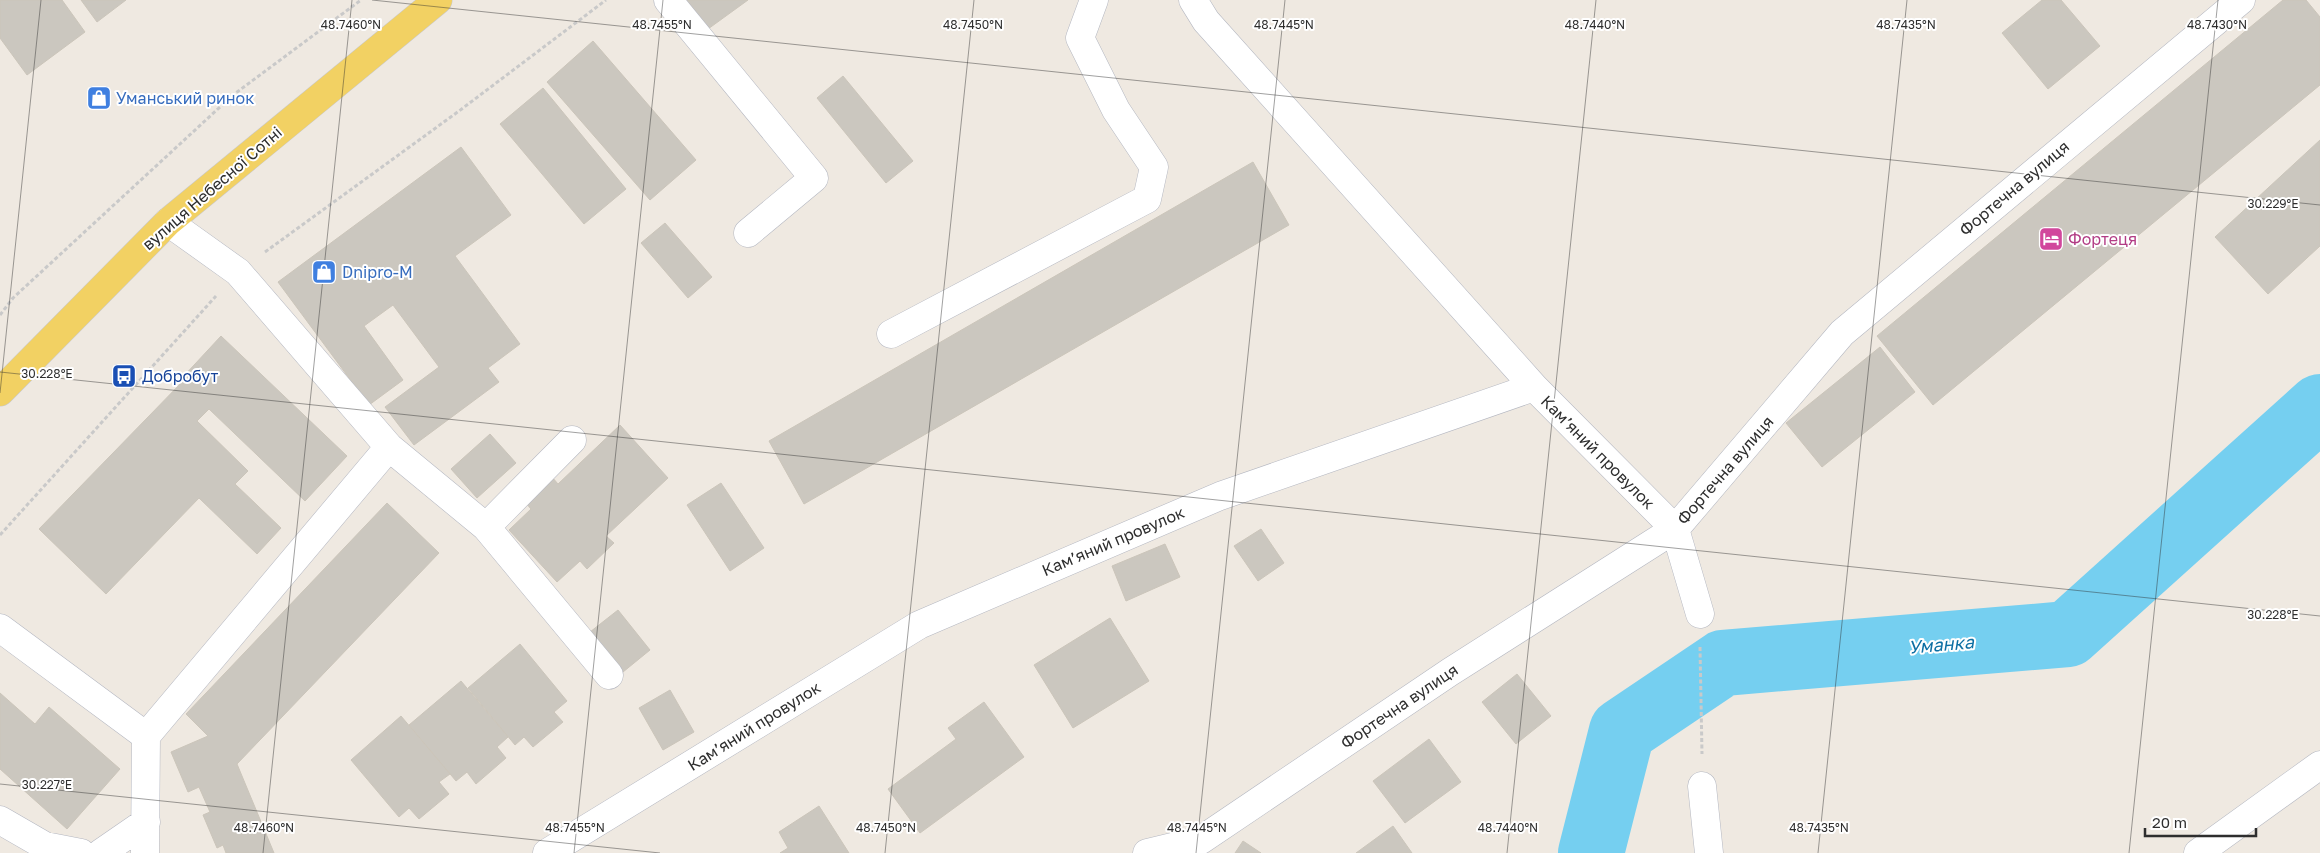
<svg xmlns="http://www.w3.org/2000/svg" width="2320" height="853" viewBox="0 0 2320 853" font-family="'Golos Text',sans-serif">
  <rect width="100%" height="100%" fill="#efe9e1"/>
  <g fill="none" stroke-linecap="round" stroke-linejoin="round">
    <!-- river -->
    <path stroke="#75cff0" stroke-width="66" d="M1591,853l31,-122 101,-68 345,-29 252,-227"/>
  </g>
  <!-- building -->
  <path fill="#cbc7bf" stroke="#cbc5ba" d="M0,0h62l23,32 -58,43 -27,-37z
    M81,0h45l-29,22z
    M687,0h61l-40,29z
    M2042,0h19l39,46 -52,43 -46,-56z
    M2283,0h23l14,17v68l-387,320 -56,-69z
    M593,41l103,119 -46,40 -103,-118z
    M843,76l70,85 -27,22 -69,-85z
    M543,88l83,101 -42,35 -84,-100z
    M2320,140v106l-52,48 -53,-57z
    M461,147l50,68 -56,41 65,88 -32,24 11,14 -85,63 -29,-38 54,-40 -46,-62 -29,21 39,54 -34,25 -91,-123z
    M1253,162l36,63 -485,279 -35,-63z
    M665,223l47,54 -24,21 -47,-55z
    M221,336l126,120 -42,45 -96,-92 -12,12 51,50 -13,13 46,44 -24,26 -58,-56 -93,96 -67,-65 145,-149 -2,-2z
    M1880,347l35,45 -93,75 -36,-44z
    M620,425l48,53 -62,58 8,7 -27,26 -7,-8 -23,21 -48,-52 22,-21 -6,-7 27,-25 6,7z
    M490,434l26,29 -39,35 -26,-29z
    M721,483l43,65 -34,23 -43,-66z
    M387,503l52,50 -202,211 37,89h-48l-3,-8 -6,3 -14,-33 7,-3 -11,-25 -11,5 -17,-40 37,-16 -22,-22z
    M1261,529l23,34 -26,18 -24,-35z
    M1165,544l15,33 -54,24 -14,-35z
    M618,610l32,40 -27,22 -33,-40z
    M1110,618l39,63 -76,47 -39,-63z
    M520,644l47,57 -13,11 9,10 -30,25 -9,-10 -9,8 -47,-57z
    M1517,674l34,42 -35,28 -34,-42z
    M461,681l47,56 -11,10 9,11 -30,26 -9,-12 -11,9 -47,-56z
    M670,690l24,42 -31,18 -24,-42z
    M0,693l35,31 14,-17 71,62 -53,60 -67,-60z
    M984,702l40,55 -104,76 -32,-44 68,-50 -8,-11z
    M401,716l49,58 -11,8 10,12 -30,25 -10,-11 -10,9 -48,-57z
    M1429,739l32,43 -56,41 -32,-42z
    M819,806l30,47h-69l8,-5 -9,-16z
    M1393,826l19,27h-56z
    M1243,841l18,12h-26z"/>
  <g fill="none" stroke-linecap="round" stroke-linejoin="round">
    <defs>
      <path id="minor" d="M668,0l146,178 -66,55
        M1193,0l13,21 328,366
        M168,222l70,50 151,175 97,80 123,148
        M891,334l256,-135 7,-32 -38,-57 -36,-72 14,-38
        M486,527l86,-87
        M0,628l146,108 243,-289
        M1702,786l7,67
        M0,820l45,26 36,7
        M101,853l45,-31
        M145,853l1,-117
        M547,853l372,-228 301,-129 314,-109 141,142 25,85
        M1147,853l54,-13 249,-168 225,-143 167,-196 399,-333
        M2198,853l122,-88"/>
      <path id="major" d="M0,392l168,-170 270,-222"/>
    </defs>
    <!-- minor casing -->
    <use href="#minor" stroke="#b4b7c1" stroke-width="29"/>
    <!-- major casing -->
    <use href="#major" stroke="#c9c9c9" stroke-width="29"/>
    <!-- path -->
    <path stroke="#c9c9c9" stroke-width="3" stroke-dasharray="4 2.5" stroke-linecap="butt" d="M265,252l194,-141 147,-111
      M0,315l13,-17 220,-203 128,-95
      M0,535l216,-239
      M1700,647l2,107"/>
    <!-- minor -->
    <use href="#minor" stroke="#fff" stroke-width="28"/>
    <!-- major -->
    <use href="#major" stroke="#f2d163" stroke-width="28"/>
  </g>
  <!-- ticks -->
  <path fill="none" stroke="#2e2e2e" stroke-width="1" stroke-opacity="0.45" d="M372,0l1948,205M0,372l2320,244M0,393l41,-393M0,784l660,69M263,853l89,-853M574,853l89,-853M885,853l89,-853M1196,853l89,-853M1507,853l89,-853M1818,853l89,-853M2129,853l89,-853"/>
  <!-- icons -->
  <defs>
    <symbol id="shop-square" viewBox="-11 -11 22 22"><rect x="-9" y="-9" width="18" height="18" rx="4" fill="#3f7fe0" stroke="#fff"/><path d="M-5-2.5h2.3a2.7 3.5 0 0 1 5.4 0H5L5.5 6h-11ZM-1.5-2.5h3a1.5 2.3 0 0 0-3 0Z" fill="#fff"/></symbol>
    <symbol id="hotel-square" viewBox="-11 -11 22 22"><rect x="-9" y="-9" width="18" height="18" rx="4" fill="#d1479c" stroke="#fff"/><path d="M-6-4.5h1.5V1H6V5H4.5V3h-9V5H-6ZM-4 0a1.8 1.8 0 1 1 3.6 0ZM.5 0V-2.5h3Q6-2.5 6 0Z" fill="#fff"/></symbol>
    <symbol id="bus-square" viewBox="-11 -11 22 22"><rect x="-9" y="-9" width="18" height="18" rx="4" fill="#1a4fb4" stroke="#fff"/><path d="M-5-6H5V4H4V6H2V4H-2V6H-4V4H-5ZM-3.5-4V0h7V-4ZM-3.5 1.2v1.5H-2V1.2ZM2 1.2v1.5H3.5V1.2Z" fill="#fff"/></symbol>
  </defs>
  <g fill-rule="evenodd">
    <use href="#shop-square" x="85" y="84" width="28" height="28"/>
    <use href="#hotel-square" x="2037" y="225" width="28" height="28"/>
    <use href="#shop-square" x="310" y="258" width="28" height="28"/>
    <use href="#bus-square" x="110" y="362" width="28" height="28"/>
  </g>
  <g text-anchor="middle" stroke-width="4" stroke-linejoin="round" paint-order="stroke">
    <!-- shop labels -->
    <g font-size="16" fill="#366cbe" stroke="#fff" text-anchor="start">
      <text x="116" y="104">Уманський ринок</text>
      <text x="342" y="278">Dnipro-M</text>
    </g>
    <!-- street labels -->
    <g font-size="16" fill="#2e2e2e" stroke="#fff">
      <text transform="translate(212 188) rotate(-41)" y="6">вулиця Небесної Сотні</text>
      <text transform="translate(2014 188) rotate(-40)" y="6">Фортечна вулиця</text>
      <text transform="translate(1598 452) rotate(45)" y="6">Камʼяний провулок</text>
      <text transform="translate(1725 470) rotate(-49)" y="6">Фортечна вулиця</text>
      <text transform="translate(1113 541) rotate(-23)" y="6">Камʼяний провулок</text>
      <text transform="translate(1399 706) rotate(-34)" y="6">Фортечна вулиця</text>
      <text transform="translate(754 726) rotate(-32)" y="6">Камʼяний провулок</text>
    </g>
    <!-- hotel labels -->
    <g font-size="16" fill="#b23c85" stroke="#fff" text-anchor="start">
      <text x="2068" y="245">Фортеця</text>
    </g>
    <!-- transit labels -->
    <g font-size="16" fill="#164399" stroke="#fff" text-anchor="start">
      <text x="142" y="382">Добробут</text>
    </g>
    <!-- water labels -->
    <g font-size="18" font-style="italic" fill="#0d6fa3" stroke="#fff">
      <text transform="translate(1941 645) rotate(-5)" y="6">Уманка</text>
    </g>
  </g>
  <g font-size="12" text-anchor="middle" fill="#2e2e2e" stroke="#fff" stroke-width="4" stroke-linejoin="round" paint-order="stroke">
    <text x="351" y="29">48.7460°N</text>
    <text x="662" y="29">48.7455°N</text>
    <text x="973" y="29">48.7450°N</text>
    <text x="1284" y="29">48.7445°N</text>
    <text x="1595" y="29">48.7440°N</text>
    <text x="1906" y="29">48.7435°N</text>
    <text x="2217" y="29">48.7430°N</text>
    <text x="2273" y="208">30.229°E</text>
    <text x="47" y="378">30.228°E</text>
    <text x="2273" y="619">30.228°E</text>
    <text x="47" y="789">30.227°E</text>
    <text x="264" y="832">48.7460°N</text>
    <text x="575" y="832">48.7455°N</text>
    <text x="886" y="832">48.7450°N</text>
    <text x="1197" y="832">48.7445°N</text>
    <text x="1508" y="832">48.7440°N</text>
    <text x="1819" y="832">48.7435°N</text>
  </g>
  <!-- scale -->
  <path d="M2145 828v8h111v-8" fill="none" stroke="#2e2e2e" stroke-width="2.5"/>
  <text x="2152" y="828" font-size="15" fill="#2e2e2e" stroke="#ffffff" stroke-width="4" paint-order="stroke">20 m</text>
</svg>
